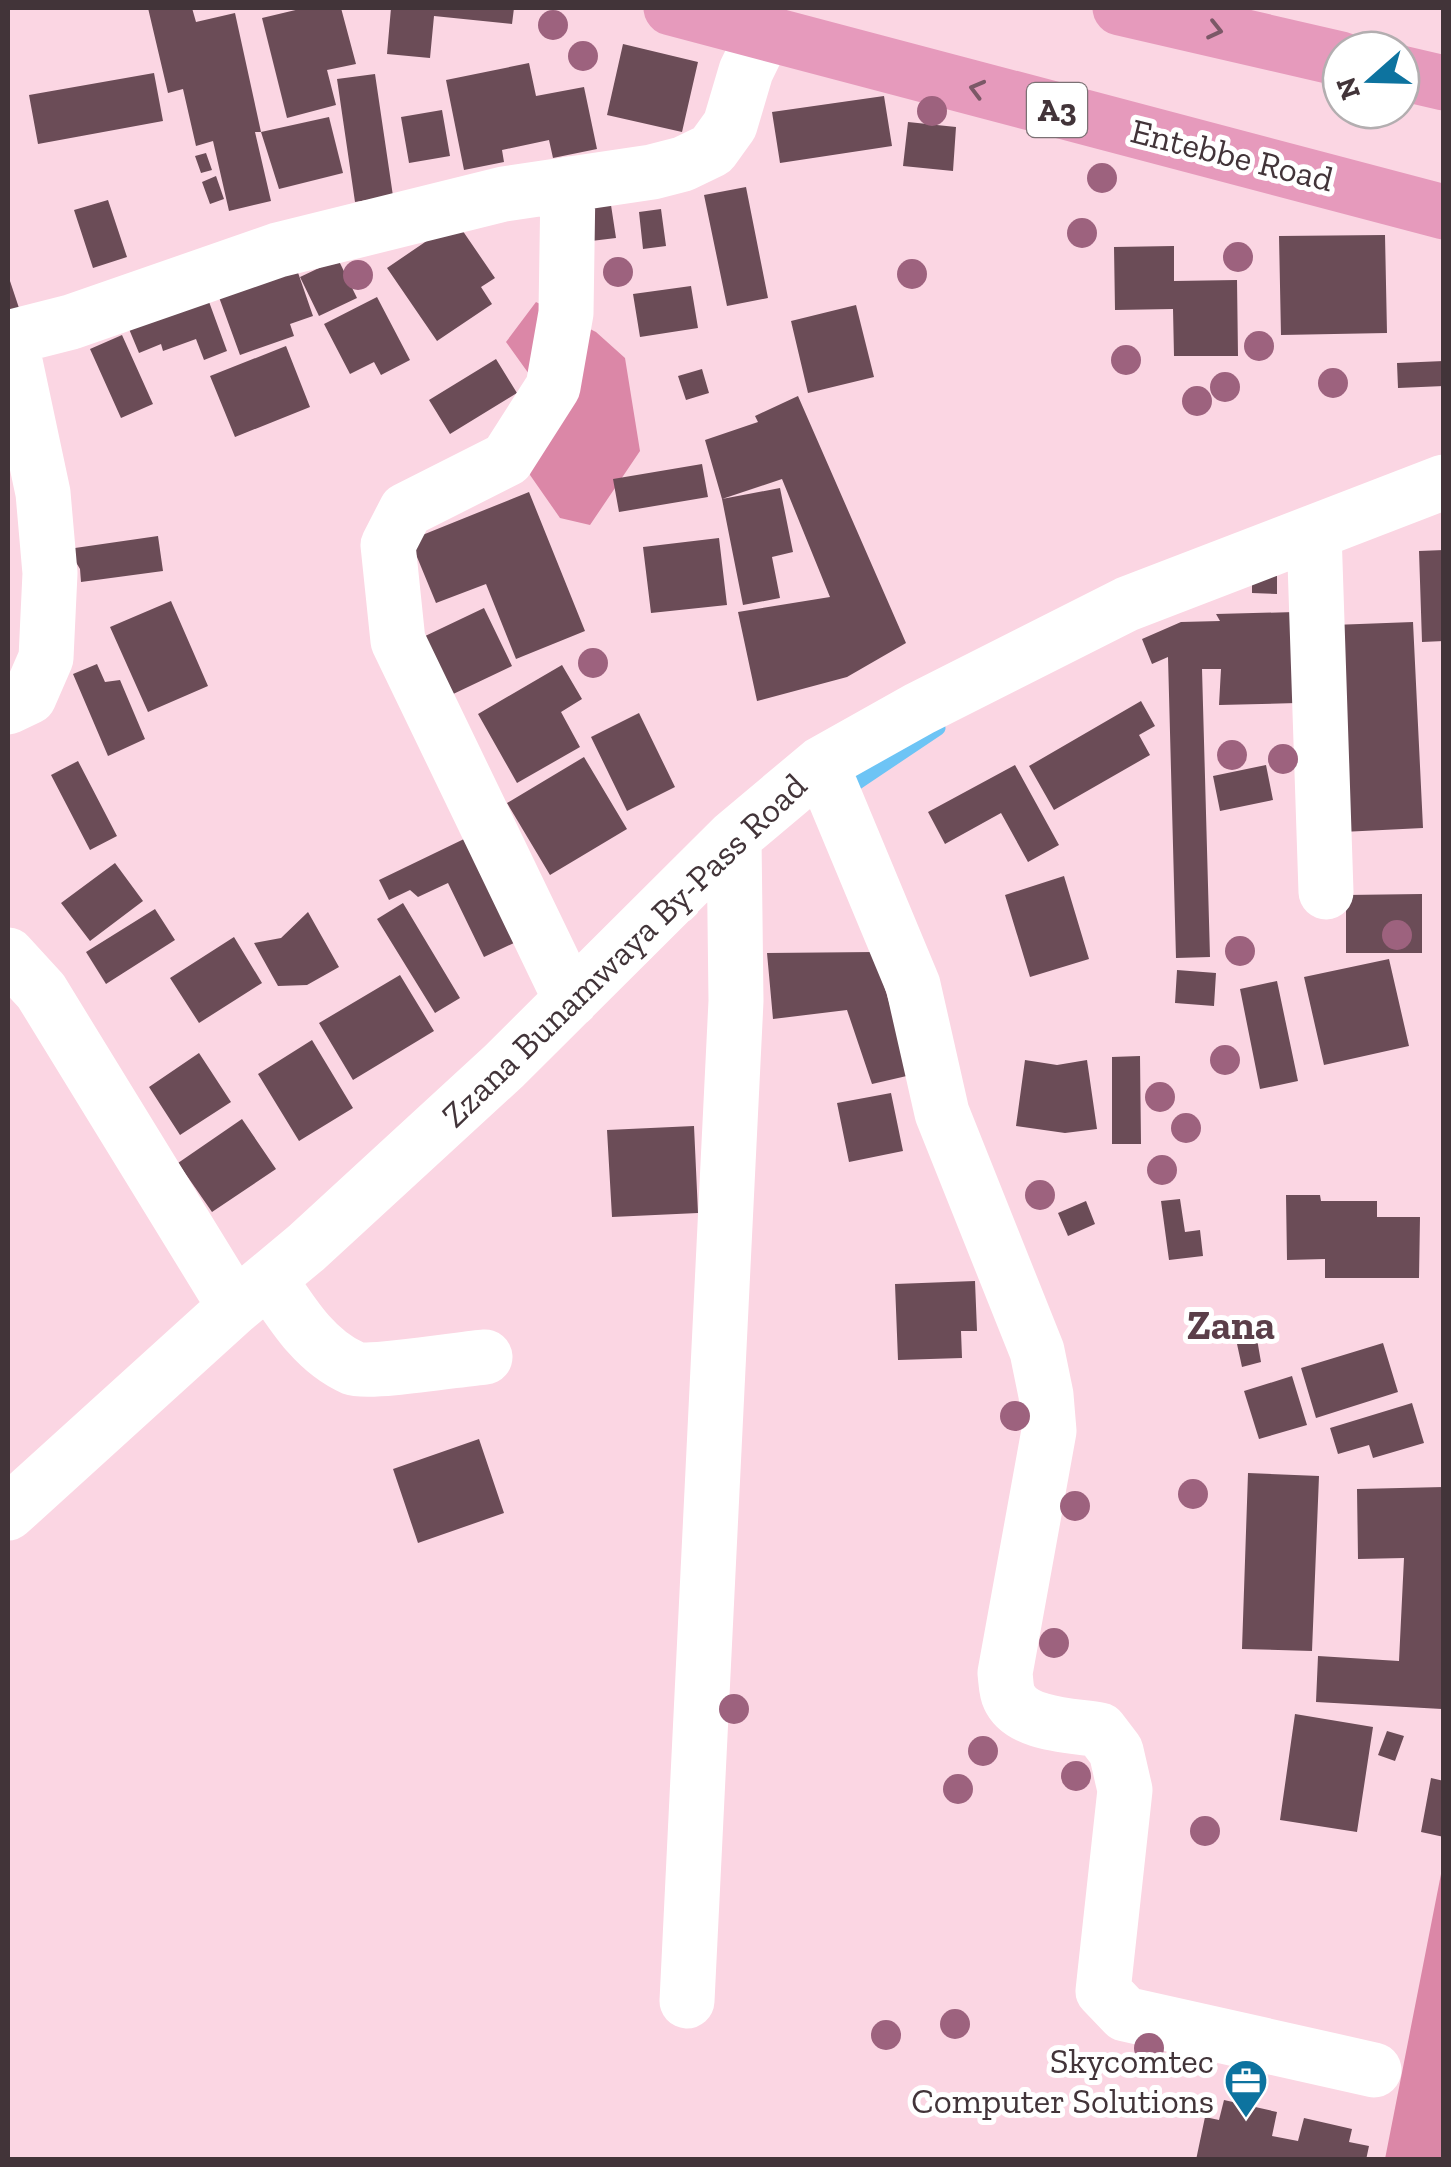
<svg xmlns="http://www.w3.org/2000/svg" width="1451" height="2167" viewBox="0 0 1451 2167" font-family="'Zilla Slab',serif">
  <rect width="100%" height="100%" fill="#fbd6e3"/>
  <!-- forest -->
  <path fill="#db87a7" d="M536,302l60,30 29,26 15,93 -50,74 -30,-7 -30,-43 4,-94 -28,-39z
    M1443,1873v286h-58l56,-285z"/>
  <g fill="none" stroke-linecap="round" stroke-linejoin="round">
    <!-- stream -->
    <path stroke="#6dc4f5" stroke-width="15" d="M850,787l88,-59"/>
  </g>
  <!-- building -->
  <path fill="#6b4c57" d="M148,8h44l4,14 39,-9 26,119h-6l16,69 -42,10 -16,-70 -17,5 -13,-57 -15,4z
    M304,8h37l15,56 -29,6 9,35 -49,13 -25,-100z
    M391,8h123l-2,16 -78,-8 -4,42 -43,-4z
    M623,44l75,18 -16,70 -75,-17z
    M529,63l7,33 48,-9 13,62 -44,9 -4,-18 -47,10 2,12 -40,8 -18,-90z
    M154,73l9,48 -125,23 -9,-49z
    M375,74l18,122 -38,6 -18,-123z
    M884,96l8,50 -112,17 -8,-51z
    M442,110l8,46 -41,7 -8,-46z
    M329,117l14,56 -64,16 -18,-57z
    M908,122l48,5 -3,44 -50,-5z
    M206,153l6,17 -11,3 -6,-17z
    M216,176l8,23 -14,5 -8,-22z
    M746,187l22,111 -41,8 -23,-111z
    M108,200l19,57 -34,11 -19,-58z
    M611,205l5,33 -33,4 -5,-33z
    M661,209l5,37 -23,3 -4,-37z
    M456,221l39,57 -14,9 11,17 -55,37 -50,-73z
    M1385,235l2,98 -106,2 -2,-99z
    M1174,246v35l63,-1 1,76h-64l-1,-47 -58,1 -1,-63z
    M338,259l19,39 -38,18 -19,-39z
    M294,261l19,55 -23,8 4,12 -54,19 -24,-66z
    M8,275l11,33 -11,4z
    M691,286l7,42 -58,9 -7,-43z
    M377,297l33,63 -29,15 -7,-13 -24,12 -26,-50z
    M208,299l19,52 -23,9 -8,-21 -33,12 -2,-7 -22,9 -10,-24z
    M856,305l18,72 -66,16 -17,-72z
    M122,335l31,69 -32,14 -31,-69z
    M286,346l24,61 -75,30 -25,-61z
    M496,359l21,34 -67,41 -21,-34z
    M1444,361v25l-46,2 -1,-25z
    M702,369l7,24 -23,7 -8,-24z
    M798,396l108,247 -59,34 -90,24 -19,-89 92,-15 -48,-118 -60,20 -17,-59 53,-18 -3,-6z
    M702,464l6,33 -89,15 -6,-33z
    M780,488l13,64 -21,5 8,41 -37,7 -21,-106z
    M529,492l56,139 -69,28 -30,-75 -50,19 -26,-63z
    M158,536l5,35 -82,11 -1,-13 -12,-20z
    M719,538l8,67 -76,8 -8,-66z
    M1444,550v91l-22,1 -3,-91z
    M1252,575l25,1v18l-25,-1z
    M171,601l37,85 -60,26 -38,-85z
    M484,608l28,58 -63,30 -28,-58z
    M1295,612l2,91 -78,2 2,-36h-19l8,288 -34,1 -8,-301 -16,7 -10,-25 39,-17 39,-1 -4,-7z
    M1413,622l10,206 -81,4 -9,-207z
    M97,664l8,18 15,-2 25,59 -37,17 -35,-82z
    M562,665l20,34 -21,13 19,35 -63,36 -39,-69z
    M1141,701l14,25 -16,9 11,20 -96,55 -25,-44z
    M639,713l36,74 -48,24 -36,-74z
    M584,757l43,72 -77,46 -43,-72z
    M78,761l39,75 -27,14 -39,-75z
    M1015,765l44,80 -31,17 -27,-49 -56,31 -17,-32z
    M1266,765l7,35 -53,11 -7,-35z
    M464,839l50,104 -30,14 -36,-74 -30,14 -8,-7 -21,10 -10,-20z
    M115,863l28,38 -53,40 -29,-38z
    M1064,876l25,83 -59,18 -25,-82z
    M1422,894v59h-76v-58z
    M403,903l57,95 -25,15 -58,-94z
    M155,909l20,31 -69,44 -20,-32z
    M308,912l31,55 -32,18 -29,1 -24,-43 27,-5z
    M234,937l28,46 -63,40 -29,-45z
    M874,952l37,123 -39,9 -25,-74 -74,9 -6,-66z
    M1389,959l20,87 -85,19 -20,-88z
    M1177,970l39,3 -2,33 -39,-3z
    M400,975l34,56 -81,49 -34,-57z
    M1277,981l21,100 -38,8 -20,-100z
    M312,1040l41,68 -54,33 -41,-67z
    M199,1053l32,49 -51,33 -31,-48z
    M1140,1056l1,88h-29v-87z
    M1025,1060l32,5 30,-5 10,69 -32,4 -49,-7z
    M891,1093l12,58 -54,11 -12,-59z
    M242,1119l34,50 -64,43 -34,-49z
    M694,1126l4,87 -86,4 -5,-87z
    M1286,1195h34l1,6h56v16h43l-1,61h-94v-19l-38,1z
    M1180,1199l5,33 15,-2 3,26 -34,4 -8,-59z
    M1086,1201l9,23 -27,12 -10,-23z
    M975,1281l2,50h-16l1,27 -64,2 -3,-76z
    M1257,1339l4,23 -19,5 -5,-23z
    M1383,1343l15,49 -82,26 -15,-50z
    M1292,1376l15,49 -48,14 -15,-48z
    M1412,1403l12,40 -51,15 -4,-13 -31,9 -8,-26z
    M479,1439l25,74 -86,30 -25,-74z
    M1248,1473l71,3 -7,175 -70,-2z
    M1444,1487l-2,222 -126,-7 2,-46 81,5 5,-103 -46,1 -1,-70z
    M1295,1714l78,13 -16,105 -77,-12z
    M1387,1731l17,5 -9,25 -17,-6z
    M1431,1778l13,3v56l-23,-5z
    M1224,2100l53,12 -5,24 26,5 6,-23 48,11 -3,13 20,4 -3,14h-170l9,-43 14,3z"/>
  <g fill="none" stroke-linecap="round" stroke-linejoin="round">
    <!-- minor -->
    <path stroke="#fff" stroke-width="55" d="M568,184l-2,129 -13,74 -46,72 -101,51 -18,35 10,96 173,359
      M8,338l63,-16 207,-72 226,-56 148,-22 31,-8 29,-14 18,-25 16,-54 19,-39
      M1314,532l12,360
      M8,707l21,-10 17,-39 4,-85 -7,-80 -33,-155
      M821,764l92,221 29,128 95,238 9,44 3,36 -44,242c1,8 1,18 4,24 13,29 64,28 91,33l16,21 9,39 -22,201 22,23 249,56
      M8,955l33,36 194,316
      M269,1279c22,33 45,72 84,89 16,6 108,-9 132,-11
      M8,1513l227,-206 71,-59 198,-182 230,-229 87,-73 98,-55 208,-105 317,-122
      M687,2001l49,-1000 -2,-164"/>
    <!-- major -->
    <path stroke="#e69abc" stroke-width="55" d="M671,8l773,204
      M1120,8l221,51
      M1401,73l43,10"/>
  </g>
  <!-- trees -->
  <g fill="#9d627e">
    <circle cx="553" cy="25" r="15"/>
    <circle cx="583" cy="56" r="15"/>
    <circle cx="932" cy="111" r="15"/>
    <circle cx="1102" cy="178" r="15"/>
    <circle cx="1082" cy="233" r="15"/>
    <circle cx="1238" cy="257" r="15"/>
    <circle cx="618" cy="272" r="15"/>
    <circle cx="912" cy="274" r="15"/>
    <circle cx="358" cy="275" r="15"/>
    <circle cx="1259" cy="346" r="15"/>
    <circle cx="1126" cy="360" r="15"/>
    <circle cx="1333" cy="383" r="15"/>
    <circle cx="1225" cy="387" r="15"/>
    <circle cx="1197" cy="401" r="15"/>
    <circle cx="593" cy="663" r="15"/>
    <circle cx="1232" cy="755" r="15"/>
    <circle cx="1283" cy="759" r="15"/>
    <circle cx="1397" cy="935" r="15"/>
    <circle cx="1240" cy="951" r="15"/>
    <circle cx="1225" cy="1060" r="15"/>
    <circle cx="1160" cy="1097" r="15"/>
    <circle cx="1186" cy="1128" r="15"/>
    <circle cx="1162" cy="1170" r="15"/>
    <circle cx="1040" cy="1195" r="15"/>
    <circle cx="1015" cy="1416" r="15"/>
    <circle cx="1193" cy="1494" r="15"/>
    <circle cx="1075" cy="1506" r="15"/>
    <circle cx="1054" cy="1643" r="15"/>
    <circle cx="734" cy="1709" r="15"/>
    <circle cx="983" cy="1751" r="15"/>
    <circle cx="1076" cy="1776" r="15"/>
    <circle cx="958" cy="1789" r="15"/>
    <circle cx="1205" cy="1831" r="15"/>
    <circle cx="955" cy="2024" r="15"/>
    <circle cx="886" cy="2035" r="15"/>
    <circle cx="1149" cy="2048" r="15"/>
  </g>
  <!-- one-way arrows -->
  <defs><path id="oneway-chevron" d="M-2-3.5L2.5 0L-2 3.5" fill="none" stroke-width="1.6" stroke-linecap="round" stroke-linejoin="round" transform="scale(2.5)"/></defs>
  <g stroke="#7b5867">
    <use href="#oneway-chevron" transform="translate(1215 30) rotate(13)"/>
    <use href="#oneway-chevron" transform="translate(977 89) rotate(-165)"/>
  </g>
  <!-- icons -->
  <defs>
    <symbol id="office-pin" viewBox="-11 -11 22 30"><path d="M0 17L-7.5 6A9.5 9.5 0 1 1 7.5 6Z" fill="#0d739f" stroke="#fff"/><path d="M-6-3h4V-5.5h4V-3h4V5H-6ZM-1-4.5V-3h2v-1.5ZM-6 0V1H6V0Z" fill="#fff"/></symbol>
  </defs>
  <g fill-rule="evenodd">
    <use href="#office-pin" x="1221" y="2056" width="50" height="68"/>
  </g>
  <g text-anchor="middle" stroke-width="10" stroke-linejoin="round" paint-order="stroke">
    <!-- shield labels -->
    <rect fill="#fff" stroke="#7b7174" stroke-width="2.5" x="1027" y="83" width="60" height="54" rx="8"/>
    <g font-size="32" font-weight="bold" fill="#423439">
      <text x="1057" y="121">A3</text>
    </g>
    <!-- street labels -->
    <g font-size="35" fill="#423439" stroke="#fff">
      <text transform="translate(1232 155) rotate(14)" y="12">Entebbe Road</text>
      <text transform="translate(624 950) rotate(-44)" y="12">Zzana Bunamwaya By-Pass Road</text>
    </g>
    <!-- poi labels -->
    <g font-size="35" fill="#423439" stroke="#fff" text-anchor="end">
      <text x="1214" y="2073">Skycomtec<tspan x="1214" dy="40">Computer Solutions</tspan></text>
    </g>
    <!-- quarter labels -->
    <g font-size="40" font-weight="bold" fill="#5b3e49" stroke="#fff">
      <text x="1231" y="1339">Zana</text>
    </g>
  </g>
  <!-- border -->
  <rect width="1451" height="2167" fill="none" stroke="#423439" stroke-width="20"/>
  <!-- north arrow -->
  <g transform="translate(1371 80) rotate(250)"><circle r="48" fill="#ffffff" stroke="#b3aeb0" stroke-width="2.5"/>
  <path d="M0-8L18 38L0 25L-18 38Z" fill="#0d739f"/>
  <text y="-15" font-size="28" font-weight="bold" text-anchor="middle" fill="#423439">N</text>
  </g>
</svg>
